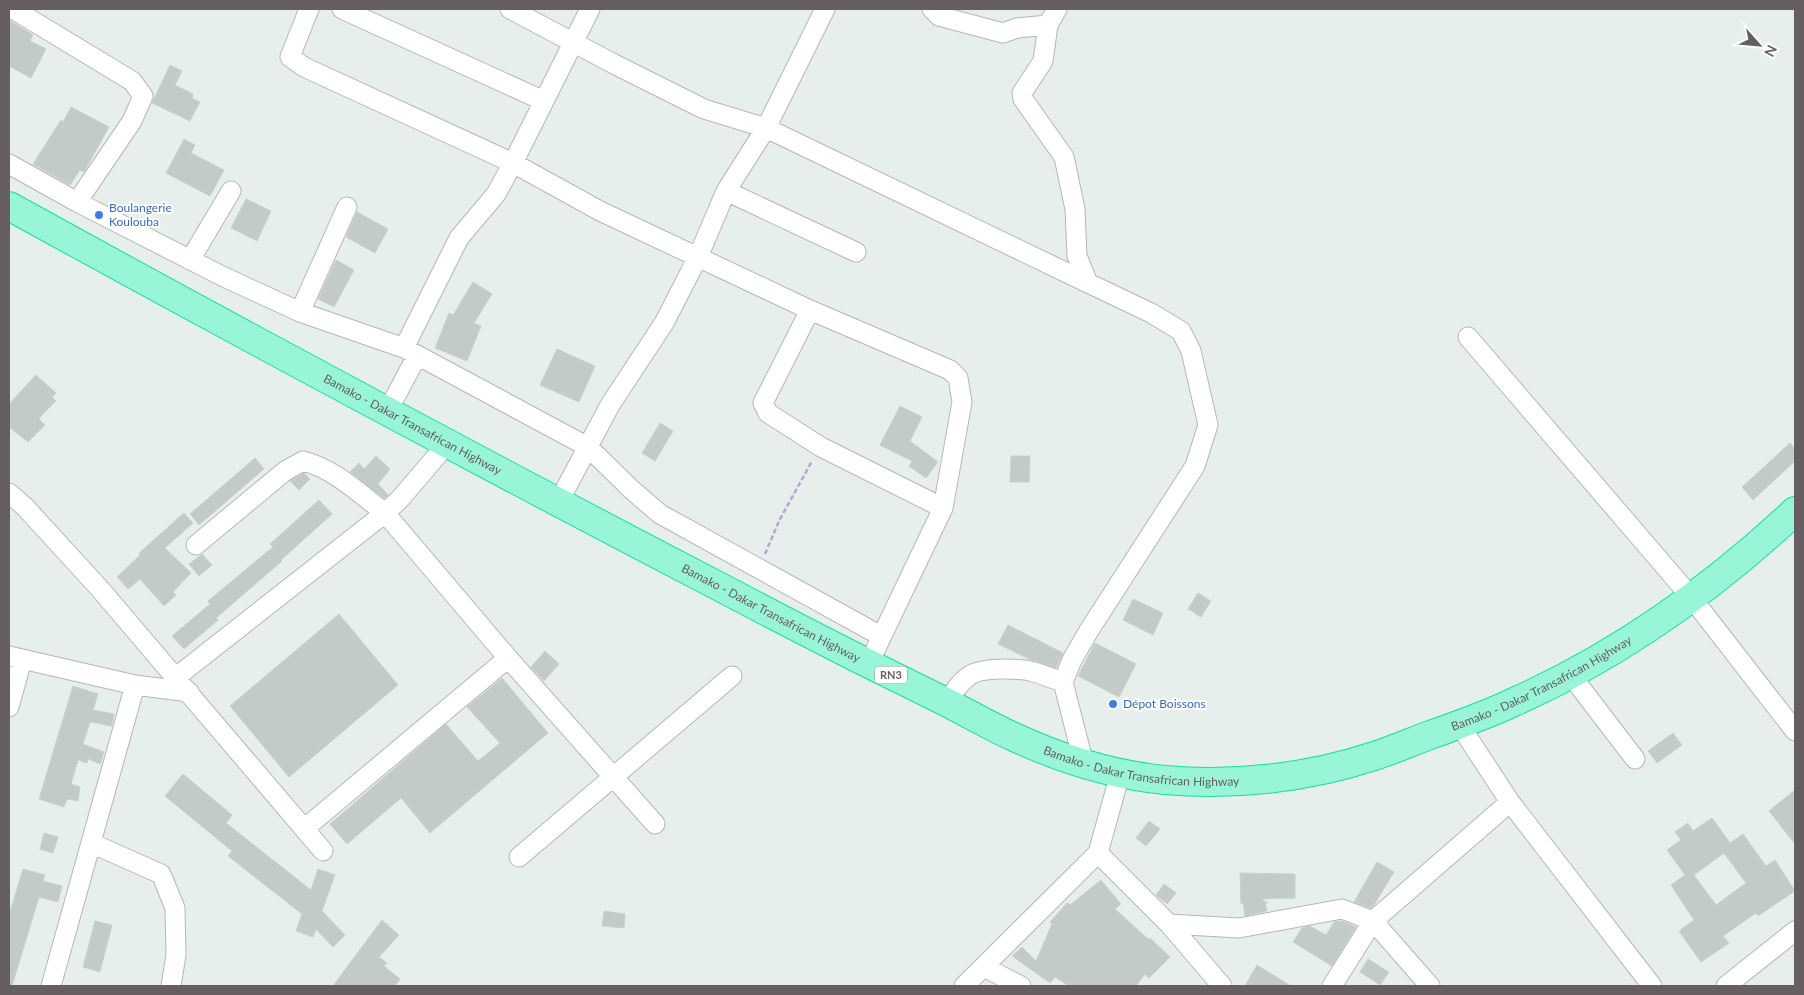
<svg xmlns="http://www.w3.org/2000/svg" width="1804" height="995" viewBox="0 0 1804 995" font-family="Lato,sans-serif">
  <rect width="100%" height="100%" fill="#e7efed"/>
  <!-- building -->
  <path fill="#c3cbc8" stroke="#c6d3ce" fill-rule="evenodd" d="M9,20l24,15 -3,6 16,8 -15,29 -22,-12z
    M170,65l12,6 -7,14 18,9 -1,4 8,4 -10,19 -38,-18z
    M71,107l38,20 -25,45 -4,-2 -10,15 -37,-21 28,-44 2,2z
    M184,139l11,6 -4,8 33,17 -14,26 -44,-23z
    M246,199l25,12 -14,30 -26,-13z
    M357,212l31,17 -13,24 -29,-16z
    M336,260l18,10 -20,37 -16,-8z
    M473,282l19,12 -18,29 7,3 -14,35 -32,-13 14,-35 4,2z
    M557,349l38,17 -16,36 -39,-17z
    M36,375l20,18 -4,4 4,4 -16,16 -1,2 6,6 -17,17 -19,-15v-23z
    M900,406l22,11 -12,24 28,21 -12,16 -17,-12 3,-5 -32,-16z
    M660,423l13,8 -18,30 -13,-8z
    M1790,443l5,6v12l-42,39 -11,-13z
    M376,456l14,13 -12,15 10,11 -4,3 -34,-26 9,-9 5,6z
    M1011,456h19l-1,26h-19z
    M255,458l9,11 -65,56 -9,-11z
    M304,473l6,6 -11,11 -9,-9z
    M319,500l13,14 -51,46 1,1 -66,57 2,2 -34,29 -12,-13 38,-32 -2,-3 65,-54 -3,-3z
    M184,513l9,10 -28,25 26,25 -18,19 3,3 -12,11 -24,-27 -12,10 -11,-12 23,-22 -1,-2z
    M202,554l10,11 -13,11 -10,-12z
    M1198,593l13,8 -10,16 -13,-8z
    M1133,599l30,14 -10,22 -30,-15z
    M339,614l59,71 -109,92 -59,-71z
    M1008,625l55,28 -7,15 -27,-9 -31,-15z
    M1095,643l41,21 -17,33 -41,-21z
    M545,651l14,13 -15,17 -13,-14z
    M502,678l46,55 -118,100 -29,-35 -54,46 -17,-20 116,-100 32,37 22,-18 -33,-36z
    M73,686l25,8 -5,16 21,4 -2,12 -22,-4 -7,22 21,8 -4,12 -12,-5 -1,4 -9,-3 -7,24 9,3 -2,14 -11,-2 -3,8 -25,-8z
    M1673,733l9,12 -25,18 -9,-12z
    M183,774l49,41 -6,8 85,67 7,-21 17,6 -13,36 23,24 -12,12 -17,-18 -3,8 -17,-6 6,-17 -74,-58 4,-5 -67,-55z
    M1795,790v54l-26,-33z
    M1712,818l18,25 13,-9 23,32 9,-6 20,31 -37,25 -2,-3 -33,23 6,7 -28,19 -22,-31 15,-11 -23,-35 14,-10 -18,-25 14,-10 -6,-8 13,-9 5,8zM1724,853l22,30 -30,22 -22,-30z
    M1149,821l11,8 -14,17 -10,-8z
    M44,833l14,4 -5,16 -13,-4z
    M1377,862l17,10 -20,33 -3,3 -17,-6z
    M23,869l22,6 -2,6 19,5 -4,16 -19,-5 -27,89h-3v-71z
    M1240,873l55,1v24l-34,1 7,4h-3l2,8 -22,5 -2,-13 -2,1z
    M1101,880l20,24 -6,5 33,30 2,-1 20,19 -21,21 -4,-4 -9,12h-67l-14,-9 -5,6 -38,-27 10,-9 14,14 16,-37 -2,-2 17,-19 3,2z
    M1164,884l12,9 -9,11 -11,-9z
    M604,911l21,3 -1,14 -22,-2z
    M382,920l17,15 -20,22 8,6 -3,3 16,13 -5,7h-62z
    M95,921l17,4 -12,47 -17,-5z
    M1341,921l15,6 -24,39 -39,-24 9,-14 8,-2 16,9 8,-13z
    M1368,959l21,13 -9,13 -20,-13z
    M1257,965l34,21h-46z"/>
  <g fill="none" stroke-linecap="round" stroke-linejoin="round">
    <defs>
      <path id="minor" d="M13,9l119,72 11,15 -11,25 -55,81
        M309,9l-19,48 14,10 209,96 87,48 210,99 140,60 8,8 4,24 -19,106 -75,157
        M342,9l202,92
        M510,9l104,55 90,45 62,19 322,155
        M932,9l7,7 64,17 14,-5 31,-3 9,-16
        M1048,25l-5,36 -21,32 1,6 41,58 11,52 2,47 11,27 63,30 30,18 10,20 17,74 -13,41 -107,166 -16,28 -9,22 21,82
        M9,164l68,38 145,74 78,36 104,36 184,99 44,43 28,24 221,122
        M726,191l130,61
        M190,260l41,-69
        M810,310l-47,93 5,10 53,34 122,61
        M300,312l47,-105
        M1468,337l223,260 104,134
        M404,348l55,-110 37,-44 17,-31 77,-154
        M387,412l30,-56
        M9,493l16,14 75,82 223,262
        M558,503l52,-98 54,-82 34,-66 28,-66 40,-63 59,-119
        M196,545l89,-74 18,-10c30,7 57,33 82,52l15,-14 47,-55
        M9,656l126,29 54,7
        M508,658l147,166
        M1570,674l65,85
        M175,678l210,-165 123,145 -204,171
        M947,703c6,-10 12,-20 22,-27 11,-9 51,-8 65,-4 10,3 19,7 29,10
        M9,707l13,-47
        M1459,724l51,78 142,184
        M91,843l70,31 14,34 1,47 -5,31
        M1098,853l71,71 53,62
        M519,857l213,-181
        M1169,924l70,4 103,-19 31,12 57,65
        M984,967l37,19
        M51,986l84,-301
        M964,986l134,-133 22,-79
        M1332,986l41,-65 137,-119
        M1726,986l69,-55"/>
      <g id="highway">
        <path id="s1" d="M9,206c243,134 488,265 734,393 66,35 131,68 197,100 24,12 48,26 72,37 49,23 100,39 153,44 69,6 143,-2 209,-24 19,-6 37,-14 56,-21 28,-10 57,-20 84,-33 103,-46 199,-114 281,-191"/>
      </g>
    </defs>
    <!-- minor casing -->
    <use href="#minor" stroke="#bab4b7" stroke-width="21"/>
    <!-- highway casing -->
    <use href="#highway" stroke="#13e395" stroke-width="30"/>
    <!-- path -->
    <path stroke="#b2aad5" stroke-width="2.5" stroke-dasharray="5 2.5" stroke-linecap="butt" d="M765,554l14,-33 33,-60"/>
    <!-- minor -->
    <use href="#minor" stroke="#fff" stroke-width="19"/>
    <!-- highway -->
    <use href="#highway" stroke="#98f5d8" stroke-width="28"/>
  </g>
  <!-- markers -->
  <g fill="#3f7fe0" stroke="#fff" stroke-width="2">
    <circle cx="99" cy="215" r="5"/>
    <circle cx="1113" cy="704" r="5"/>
  </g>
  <g text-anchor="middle" stroke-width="4" stroke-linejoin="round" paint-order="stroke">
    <!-- shield labels -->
    <rect fill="#fff" stroke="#948e91" stroke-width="1" x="875" y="666.5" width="32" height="17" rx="4"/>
    <g font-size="11" font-weight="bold" fill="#665e62">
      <text x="891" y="679">RN3</text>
    </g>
    <!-- shop labels -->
    <g font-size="12" fill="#366cbe" stroke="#fff" text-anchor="start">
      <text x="109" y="212">Boulangerie<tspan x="109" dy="14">Koulouba</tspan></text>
      <text x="1123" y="708">Dépot Boissons</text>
    </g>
    <!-- street labels -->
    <g font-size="12" fill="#665e62" stroke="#fff">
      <text dy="4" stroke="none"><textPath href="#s1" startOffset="459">Bamako - Dakar Transafrican Highway</textPath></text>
      <text dy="4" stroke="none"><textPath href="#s1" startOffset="864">Bamako - Dakar Transafrican Highway</textPath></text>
      <text dy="4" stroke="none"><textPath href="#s1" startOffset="1689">Bamako - Dakar Transafrican Highway</textPath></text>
      <text dy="4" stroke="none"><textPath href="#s1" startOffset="1269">Bamako - Dakar Transafrican Highway</textPath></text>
    </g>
  </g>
  <!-- border -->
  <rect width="1804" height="995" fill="none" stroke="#665e62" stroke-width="20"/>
  <!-- north arrow -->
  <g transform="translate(1759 45) rotate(117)" stroke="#ffffff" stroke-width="4" paint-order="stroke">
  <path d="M0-4L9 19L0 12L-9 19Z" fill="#665e62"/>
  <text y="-8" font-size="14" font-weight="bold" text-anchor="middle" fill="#665e62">N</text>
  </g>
</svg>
